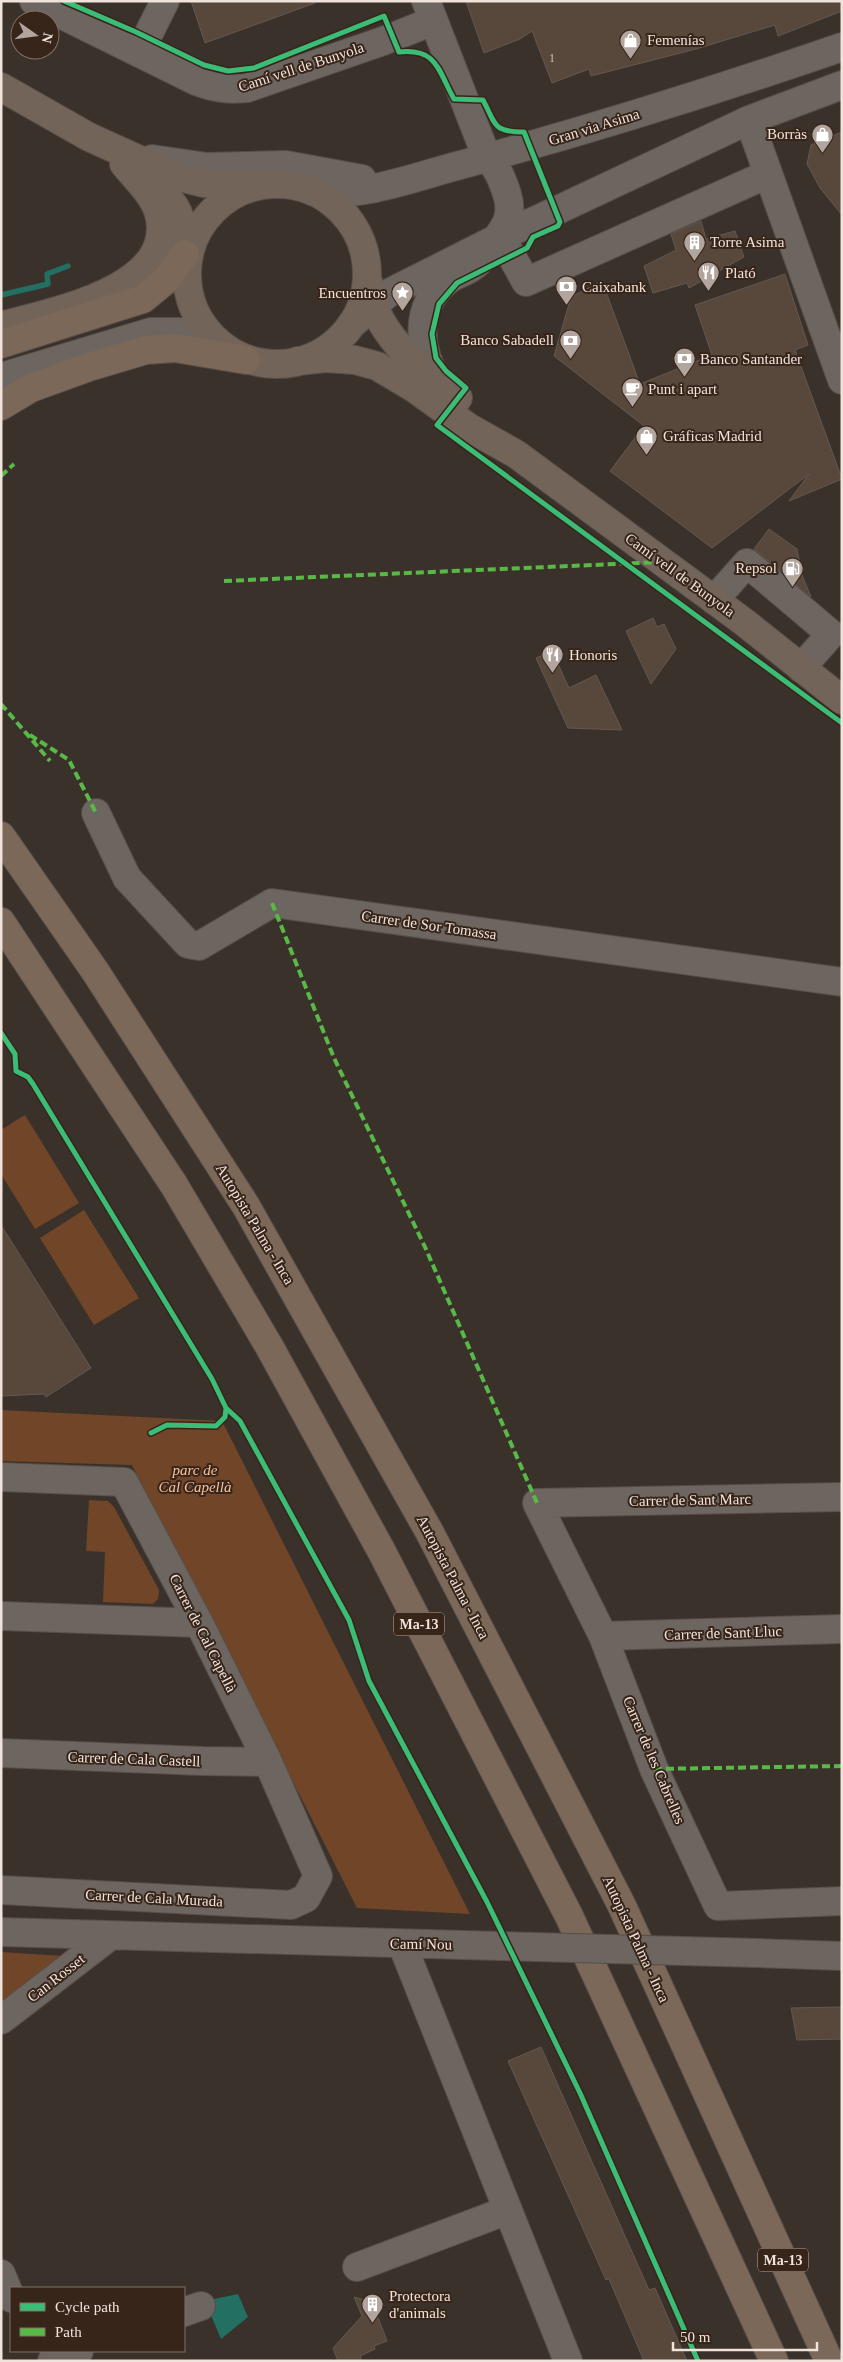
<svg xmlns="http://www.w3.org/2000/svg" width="843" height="2362" viewBox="0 0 843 2362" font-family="Georgia,serif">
  <rect width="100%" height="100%" fill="#3b312b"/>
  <!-- green -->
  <path fill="#714528" d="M25,1115l54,88 -44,26 -34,-55v-44z
    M84,1210l55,88 -45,27 -54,-87z
    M1,1410l221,11 248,493 -113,-6 -225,-443 -131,-4z
    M89,1500l19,1 6,6 45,83 -1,9 -5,5 -50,-2 2,-50 -19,-1z
    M1,1952l62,4 -62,46z"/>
  <!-- water -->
  <path fill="#236f61" d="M238,2294l10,23 -27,22 -16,-38z"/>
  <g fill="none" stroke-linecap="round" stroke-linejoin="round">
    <!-- stream -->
    <path stroke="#236f61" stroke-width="5.5" d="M1,295l47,-11 -1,-10 21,-8"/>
  </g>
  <!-- building -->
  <path fill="#58473b" stroke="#625953" d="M191,1h124v2l-110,40z
    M466,1h376v10l-64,25 -3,-11 -79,24 -105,27 -2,-7 -37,14 -20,-52 -12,8 -36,14z
    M842,132v83l-22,-27 -13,-24 4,-19z
    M701,221l5,18 29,-8 9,26 -55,31 -2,-5 -34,10 -9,-27 32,-16 -5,-16z
    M785,274l23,71 -13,5 47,129 -53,22 20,-27 -97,74 -102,-77 34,-45 -90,-70 17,-59 31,-16 38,103 72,-29 -17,-50z
    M769,529l28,20 5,26 9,22 -57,-48z
    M653,618l4,9 7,-3 12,25 -25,35 -25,-53z
    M552,651l17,37 27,-13 26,55 -54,-2 -32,-70z
    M1,1225l90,143 -45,29 -2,-3 -43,2z
    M842,2007v32l-45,1 -6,-32z
    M541,2047l108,243 6,-2 32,73h-43l-35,-82 -3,1 -98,-219z
    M354,2297l18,5 15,39 -13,5 1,3 -15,7 2,5h-24l-5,-13 29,-32z"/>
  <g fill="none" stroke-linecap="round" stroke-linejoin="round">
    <defs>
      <path id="minor" d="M34,1l162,80c18,7 32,9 51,7l136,-47 50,-20
        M426,1l61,157c11,10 15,21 20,36 7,23 -2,33 -15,51 -5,7 -10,15 -17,20 -8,7 -19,9 -27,15 -35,26 -30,71 -9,103
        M139,53l26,-52
        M749,120l93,260
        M152,159l55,8 79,-2 76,14
        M312,191c50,8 104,-15 152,-27 128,-35 253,-74 378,-117
        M501,237l25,45 242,-108
        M352,324l35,-30 109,-55 253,-119 93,-35
        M1,377l150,-45h33l38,14
        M714,600l33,-37 84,71 -30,34
        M96,813l31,65 61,66 11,2 73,-43 570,79
        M1,1477l123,5 75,141 69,139 50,114 -12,22 -15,7 -290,-15
        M842,1497l-305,6 66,133 51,133 64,137 124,-5
        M1,1616l198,7
        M603,1636l239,-7
        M1,1753l201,8 66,1
        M1,1932l462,13
        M402,1944l166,417
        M757,1953l85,3
        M1,2020l109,-84
        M357,2267l151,-57
        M1,2274l10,24
        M184,2312l17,-6
        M52,2361l27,-10"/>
      <path id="major" d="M1,87l88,50 86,39 28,7 49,2
        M150,183c32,22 32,36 35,73
        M187 274a90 90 0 1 1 180 0a90 90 0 1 1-180 0Z
        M368,281c5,52 51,86 90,117
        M1,326c50,-14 177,-37 158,-112 -5,-19 -23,-35 -35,-50
        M298,361l27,-3 30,2 22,6 37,22 54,39 48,27 228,168 98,78"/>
      <path id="highway" d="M1,344l142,-45 23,-19 19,-26
        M1,406l30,-18 58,-21 57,-17 29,-2 71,12
        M1,836l94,135 151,235 184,327 192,373 207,455
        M1,922l173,263 95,161 113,206 187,364 205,445"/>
    </defs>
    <!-- minor casing -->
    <use href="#minor" stroke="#574e49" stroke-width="30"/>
    <!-- major casing -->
    <use href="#major" stroke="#574e49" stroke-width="30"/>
    <!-- highway casing -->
    <use href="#highway" stroke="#574e49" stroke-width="30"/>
    <!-- minor -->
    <use href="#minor" stroke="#6d6560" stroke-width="28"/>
    <!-- major -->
    <use href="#major" stroke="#726459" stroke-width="28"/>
    <!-- highway -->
    <use href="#highway" stroke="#7c6858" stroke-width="28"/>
    <defs>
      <path id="minor-bridge" d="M463,1945l294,8"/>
    </defs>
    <!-- minor-bridge casing -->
    <use href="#minor-bridge" stroke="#574e49" stroke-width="30" stroke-linecap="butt"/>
    <!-- minor-bridge -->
    <use href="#minor-bridge" stroke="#6d6560" stroke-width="28"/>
    <!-- quiet -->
    <path stroke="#58b947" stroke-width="4" stroke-dasharray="8 4" stroke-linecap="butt" d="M1,476l13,-12
      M224,581l438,-19
      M1,704l49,57
      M30,735l39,25 27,53
      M272,903l62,155 91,189 112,256
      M654,1769l188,-3"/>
    <defs>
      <path id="cycleway" d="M64,1l72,31 68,33 24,6 26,-3 130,-52 15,36c39,-4 39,19 55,47l29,1c13,24 9,32 41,32l36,90 -2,4 -25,11 -6,11 -70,35 -18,21 -7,30 4,24 10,13 20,17 -29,37 405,298
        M1,1033l14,21 1,17 12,6 5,7 179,295 14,29 -1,9 -9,9 -49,-1 -16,8
        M226,1408l14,13 109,199 20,61 118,221 93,191 118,268"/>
    </defs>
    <!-- cycleway casing -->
    <use href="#cycleway" stroke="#38251a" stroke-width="8"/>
    <!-- cycleway -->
    <use href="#cycleway" stroke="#3abd76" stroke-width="5"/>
  </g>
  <!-- icons -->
  <defs>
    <symbol id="shop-pin" viewBox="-11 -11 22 30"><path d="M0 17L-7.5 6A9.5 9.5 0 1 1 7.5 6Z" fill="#b1a59e" stroke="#38251a"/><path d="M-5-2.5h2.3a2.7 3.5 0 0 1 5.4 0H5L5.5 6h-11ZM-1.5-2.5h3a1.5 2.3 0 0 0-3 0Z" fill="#fff"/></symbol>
    <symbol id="building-pin" viewBox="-11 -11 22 30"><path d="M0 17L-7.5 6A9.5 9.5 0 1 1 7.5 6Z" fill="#b1a59e" stroke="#38251a"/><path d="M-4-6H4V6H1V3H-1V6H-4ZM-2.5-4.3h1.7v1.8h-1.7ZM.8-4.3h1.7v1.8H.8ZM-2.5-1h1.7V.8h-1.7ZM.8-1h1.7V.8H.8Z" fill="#fff"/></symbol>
    <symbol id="restaurant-pin" viewBox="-11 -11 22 30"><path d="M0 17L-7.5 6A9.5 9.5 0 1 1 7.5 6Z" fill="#b1a59e" stroke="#38251a"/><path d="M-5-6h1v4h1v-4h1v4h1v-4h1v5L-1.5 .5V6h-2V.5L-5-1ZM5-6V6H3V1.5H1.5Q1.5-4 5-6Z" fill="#fff"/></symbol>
    <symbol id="bank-pin" viewBox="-11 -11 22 30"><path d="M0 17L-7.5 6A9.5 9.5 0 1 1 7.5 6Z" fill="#b1a59e" stroke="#38251a"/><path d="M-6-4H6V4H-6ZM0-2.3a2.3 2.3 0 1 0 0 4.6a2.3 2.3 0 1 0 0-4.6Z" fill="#fff"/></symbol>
    <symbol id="sight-pin" viewBox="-11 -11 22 30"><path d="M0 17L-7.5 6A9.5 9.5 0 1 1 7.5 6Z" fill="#b1a59e" stroke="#38251a"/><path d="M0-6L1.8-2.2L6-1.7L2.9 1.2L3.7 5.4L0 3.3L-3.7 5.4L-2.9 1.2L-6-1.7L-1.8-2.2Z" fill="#fff"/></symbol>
    <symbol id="cafe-pin" viewBox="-11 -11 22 30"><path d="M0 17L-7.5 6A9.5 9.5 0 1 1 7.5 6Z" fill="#b1a59e" stroke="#38251a"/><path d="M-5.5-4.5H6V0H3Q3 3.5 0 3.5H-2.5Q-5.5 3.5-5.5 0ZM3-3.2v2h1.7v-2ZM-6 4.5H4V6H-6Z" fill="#fff"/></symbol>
    <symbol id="fuel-pin" viewBox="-11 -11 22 30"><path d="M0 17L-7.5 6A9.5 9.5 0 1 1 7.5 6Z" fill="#b1a59e" stroke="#38251a"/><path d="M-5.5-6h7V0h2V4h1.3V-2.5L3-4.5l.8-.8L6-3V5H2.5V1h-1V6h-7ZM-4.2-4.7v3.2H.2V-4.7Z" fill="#fff"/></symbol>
  </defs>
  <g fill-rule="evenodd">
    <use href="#shop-pin" x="618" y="28" width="25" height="34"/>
    <use href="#shop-pin" x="810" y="122" width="25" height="34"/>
    <use href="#building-pin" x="682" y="230" width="25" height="34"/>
    <use href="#restaurant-pin" x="696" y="260" width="25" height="34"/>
    <use href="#bank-pin" x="554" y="274" width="25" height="34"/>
    <use href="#sight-pin" x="390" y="280" width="25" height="34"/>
    <use href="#bank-pin" x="558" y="328" width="25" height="34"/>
    <use href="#bank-pin" x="672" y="346" width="25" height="34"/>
    <use href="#cafe-pin" x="620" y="376" width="25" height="34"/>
    <use href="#shop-pin" x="634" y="424" width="25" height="34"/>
    <use href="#fuel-pin" x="780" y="556" width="25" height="34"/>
    <use href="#restaurant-pin" x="540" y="642" width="25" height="34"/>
    <use href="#building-pin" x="360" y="2292" width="25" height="34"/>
  </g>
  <g text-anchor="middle" stroke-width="4" stroke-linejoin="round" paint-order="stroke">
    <!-- number labels -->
    <g font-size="12" fill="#cabcb4">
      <text x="552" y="62">1</text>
    </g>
    <!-- shield labels -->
    <g fill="#38251a" stroke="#b9aaa2" stroke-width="1">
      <rect x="394" y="1612.5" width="50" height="23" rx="4"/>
      <rect x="758" y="2248.5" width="50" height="23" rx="4"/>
    </g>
    <g font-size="14" font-weight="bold" fill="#f0e3dc">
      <text x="419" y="1629">Ma-13</text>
      <text x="783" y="2265">Ma-13</text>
    </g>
    <!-- poi labels -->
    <g font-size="15" fill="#f0e3dc" stroke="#38251a" text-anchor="start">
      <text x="647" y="45">Femenías</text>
      <text x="807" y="139" text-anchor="end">Borràs</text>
      <text x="710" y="247">Torre Asima</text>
      <text x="725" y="278">Plató</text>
      <text x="582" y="292">Caixabank</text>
      <text x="386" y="298" text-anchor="end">Encuentros</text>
      <text x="554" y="345" text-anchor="end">Banco Sabadell</text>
      <text x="700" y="364">Banco Santander</text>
      <text x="648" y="394">Punt i apart</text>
      <text x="663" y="441">Gráficas Madrid</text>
      <text x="777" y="573" text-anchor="end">Repsol</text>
      <text x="569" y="660">Honoris</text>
      <text x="389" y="2301">Protectora<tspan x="389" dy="17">d'animals</tspan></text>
    </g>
    <!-- street labels -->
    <g font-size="15" fill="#f0e3dc" stroke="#38251a">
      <text transform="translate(301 67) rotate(-18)" y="5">Camí vell de Bunyola</text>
      <text transform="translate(594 127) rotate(-17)" y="5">Gran via Asima</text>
      <text transform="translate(680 575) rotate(36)" y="5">Camí vell de Bunyola</text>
      <text transform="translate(429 925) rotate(8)" y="5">Carrer de Sor Tomassa</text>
      <text transform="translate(255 1224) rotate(59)" y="5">Autopista Palma - Inca</text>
      <text transform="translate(690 1500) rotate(-1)" y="5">Carrer de Sant Marc</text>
      <text transform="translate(453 1577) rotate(62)" y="5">Autopista Palma - Inca</text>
      <text transform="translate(203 1633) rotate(63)" y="5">Carrer de Cal Capellà</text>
      <text transform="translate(723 1633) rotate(-2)" y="5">Carrer de Sant Lluc</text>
      <text transform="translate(134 1759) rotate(2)" y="5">Carrer de Cala Castell</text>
      <text transform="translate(654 1760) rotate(67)" y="5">Carrer de les Cabrelles</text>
      <text transform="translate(154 1898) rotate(3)" y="5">Carrer de Cala Murada</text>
      <text transform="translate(636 1939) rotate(65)" y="5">Autopista Palma - Inca</text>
      <text transform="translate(421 1944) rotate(1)" y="5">Camí Nou</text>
      <text transform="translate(56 1978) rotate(-38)" y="5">Can Rosset</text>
    </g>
    <!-- park labels -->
    <g font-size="15" font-style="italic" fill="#f9c19e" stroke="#38251a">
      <text x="195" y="1475">parc de<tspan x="195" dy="17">Cal Capellà</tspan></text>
    </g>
  </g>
  <!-- border -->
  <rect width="843" height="2362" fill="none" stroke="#f0e3dc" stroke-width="5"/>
  <!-- legend -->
  <rect x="10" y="2287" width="175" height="65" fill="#38251a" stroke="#827168"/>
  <rect x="20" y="2303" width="25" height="8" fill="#3abd76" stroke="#827168"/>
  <text x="55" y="2312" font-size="15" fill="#f0e3dc">Cycle path</text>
  <rect x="20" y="2328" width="25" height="8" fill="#58b947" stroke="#827168"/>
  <text x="55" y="2337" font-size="15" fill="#f0e3dc">Path</text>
  <!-- north arrow -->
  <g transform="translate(35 35) rotate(104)"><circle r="24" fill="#38251a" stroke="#827168"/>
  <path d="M0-4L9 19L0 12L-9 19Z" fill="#b1a59e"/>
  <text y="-8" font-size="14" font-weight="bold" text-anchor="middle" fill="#f0e3dc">N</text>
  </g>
  <!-- scale -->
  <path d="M673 2342v8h144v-8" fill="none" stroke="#f0e3dc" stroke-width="2.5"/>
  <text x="680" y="2342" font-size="15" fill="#f0e3dc" stroke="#38251a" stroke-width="4" paint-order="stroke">50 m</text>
</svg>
